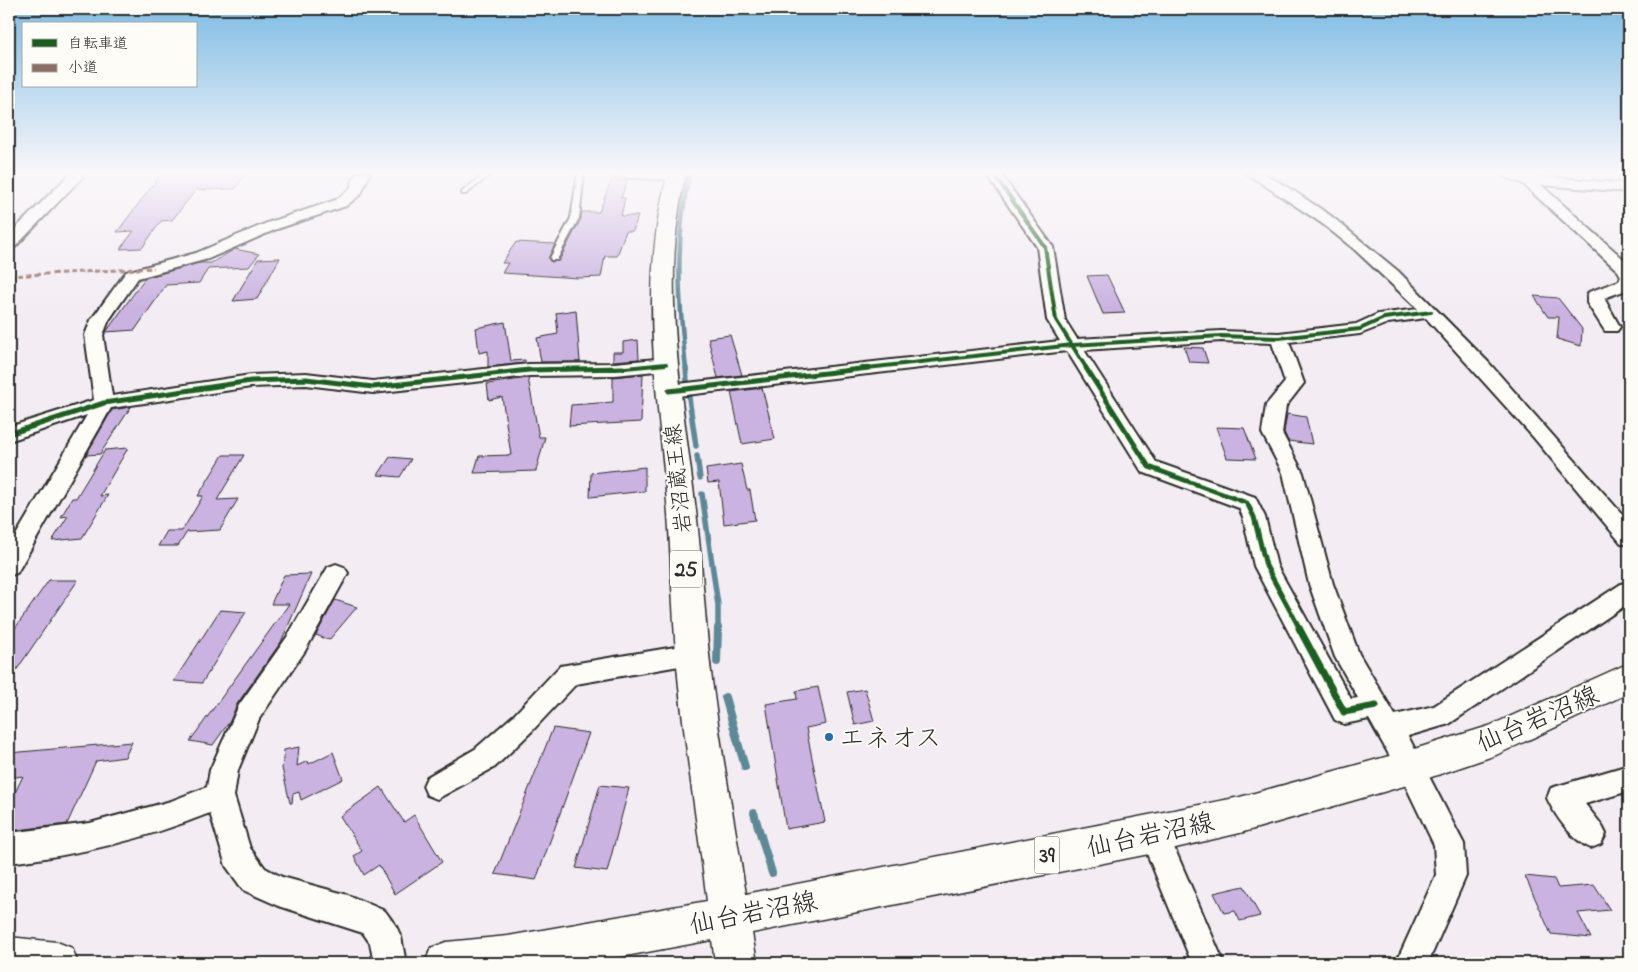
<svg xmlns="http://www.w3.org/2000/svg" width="1638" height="972" viewBox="0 0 1638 972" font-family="'Indie Flower','Klee One',sans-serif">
  <rect width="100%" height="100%" fill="#f3edf3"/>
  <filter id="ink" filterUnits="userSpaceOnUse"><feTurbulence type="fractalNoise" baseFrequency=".02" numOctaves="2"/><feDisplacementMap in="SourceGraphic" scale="10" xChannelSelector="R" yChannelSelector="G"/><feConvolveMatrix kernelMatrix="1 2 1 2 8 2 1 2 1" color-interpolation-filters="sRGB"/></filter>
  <g filter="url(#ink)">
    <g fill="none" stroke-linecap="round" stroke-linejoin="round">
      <!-- stream-far2 -->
      <path stroke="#5d8996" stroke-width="4.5" d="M686,369c-7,-66 -12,-131 4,-196"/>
      <!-- stream-far1 -->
      <path stroke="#5d8996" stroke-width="5.5" d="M686,368l1,13
        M689,398l7,48
        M697,456l3,22
        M702,494l16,111v24"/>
      <!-- stream -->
      <path stroke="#5d8996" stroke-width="8" d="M717,662l1,-34
        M725,697l20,70
        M754,813l18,60"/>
    </g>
    <!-- building -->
    <path fill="#cab2e1" stroke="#2b2b2b" d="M162,173h84l-11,16 -39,1 -24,30 -11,1 -19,27 -22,1 14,-18 -17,1z
      M611,181h16l-6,17h4l-4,18h17l-5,15h-7l-9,25h-12l-4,21 -23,1 -76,-5 6,-10h-6l14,-21 39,2 -7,15 3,3 8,-1 22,-42 1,-7h17z
      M235,249l24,5 -10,13 -41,2 -9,14 -33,2 -31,45 -29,2 39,-54 54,-15h12z
      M280,258l-23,41 -24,2 25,-42z
      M1107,275l18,38 -22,1 -16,-38z
      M1534,296l24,2 24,31 -1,17 -24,-7 2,-22h-11z
      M576,310l4,52h-39l-4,-24 21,-4 -2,-21z
      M505,322l6,39 14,-1v3l-37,4v-16l-9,2 -3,-25z
      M730,335l12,40 -24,3 -10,-40z
      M638,340l1,19 -26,2v-9h10v-10z
      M1184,347l19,1 5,15 -19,-1z
      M643,374l-2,48 -72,4 2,-21 42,-3v-25z
      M528,378l11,59h6l-9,34 -62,2 5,-17 32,-1 -9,-58 -13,3 -2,-16z
      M762,388l13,51 -33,5 -11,-52z
      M131,407l-31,47 -14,1 26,-45z
      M1287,414l19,3 6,27 -24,-3 -4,-9z
      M1216,427l28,1 12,31 -29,-1z
      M128,448l-28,48 8,-1 -26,43 -30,3 16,-25 -7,1 11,-19h4l29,-48z
      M223,455h21l-27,45 21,-1 -18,31 -33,2 -9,14h-20l9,-15h15l21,-35h-5z
      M390,457l21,2 -11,18 -22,-2z
      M741,464l6,26h3l5,30 -31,4 -5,-42 -11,1 -2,-14z
      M645,467v24l-55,6 1,-24z
      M311,574l-30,68 -44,62 -7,17 -17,24 -23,-4 99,-137h-18l13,-29z
      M49,580h29l-69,101v-44z
      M335,600l22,7 -28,33 -13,-5z
      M220,610l26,2 -44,71 -28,-2z
      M818,687l8,37 -20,4 19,94 -39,7 -20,-125 31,-5 -1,-8z
      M865,689l9,32 -19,4 -8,-33z
      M553,728l36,5 -53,147 -41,-6z
      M132,742l-7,15 -29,4 -29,63 -58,7v-26l14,-29 -14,2v-25z
      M299,747l-2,19 11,-5 1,3 24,-12 10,27 -42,21 -2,-8 -6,2 -1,9h-2l-8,-35 2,-18z
      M600,785l29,3 -22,84 -31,-4z
      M381,787l23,35 10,-7 28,47 -47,32 -16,-29 -15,10 -10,-19 8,-5 -22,-35z
      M1525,876l29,3 4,9 36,-3 16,25 -32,3 13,25 -40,-4z
      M1244,886l16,30 -20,5 -5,-10 -11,2 -10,-20z"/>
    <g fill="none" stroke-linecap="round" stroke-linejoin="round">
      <defs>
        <path id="lane" d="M485,173h7l-26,21h-4v-2z
          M578,173h6l-5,45 -21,40 -1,2h-6l-1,-2 21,-40z"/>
        <path id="street" d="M71,173h15l-71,74 -6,2v-14z
          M356,173h14l-9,21 -15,12 -69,23 -69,30 -70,19 -29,42 -6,15 9,61 139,-21 55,-2 67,8 156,-17 86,-1 51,-5 7,2 2,4 -2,4 -7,2 -51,5 -86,1 -156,17 -67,-8 -55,2 -140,21 -94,165 -8,3v-29l78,-132 -78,26v-14l85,-27 -9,-65 6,-15 35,-48 70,-19 71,-30 69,-23 14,-11z
          M608,173h72l2,3 -7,4 -60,-3z
          M986,173h14l53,74 12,73 12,19 144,-8 58,2 77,-9 22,-10 40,-5 -64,-60 -34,-27 -74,-49h17l32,19 36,24 67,55 91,92 140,159v23l-8,-2 -87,-105 -108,-120 -38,5 -28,11 -71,8 15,41 -18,23 -4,27 21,40 30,111 26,70 36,61 39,-9 187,-122 8,-2v21l-180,121 -41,12 56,108 2,32 -38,87h-32l40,-88 -2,-30 -33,-69 -32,-57 -25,5 -9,-4 -81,-154 -11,-49 -4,-9 -97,-36 -75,-121 -398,46 -7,-2 -3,-4 3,-4 7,-2 391,-44 -13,-21 -10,-73zM1221,341l51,2 13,39 -19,23 -4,28 21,40 26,111 26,73 23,41 -7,1 -74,-133 -12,-49 -10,-20 -99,-35 -72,-112z
          M1501,173l128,11v8l-88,-7 88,79v25l-25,9 16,29 -3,4h-12l-18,-28v-7l2,-4 30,-11 2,-5 -3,-5 -96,-88 -19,-7z
          M336,564l8,3 4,6 -43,78 -46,68 -21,51 -4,26 16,52 15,20 17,9 66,18 37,16 11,15 5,11 5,26h-32l-4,-20 -7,-10 -84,-27 -36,-16 -17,-24 -16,-53c-65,26 -131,42 -201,50v-30l81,-10 81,-22 36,-14 3,-17 29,-65 48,-68 41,-70z
          M693,644l9,4 4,7 -4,7 -126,22 -44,47 -37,36 -58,32 -10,-4 -4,-9 4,-9 48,-28 39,-34 46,-49z
          M1629,765v26l-44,13 16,20 5,10 -5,10 -10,4c-18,-7 -36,-32 -44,-50l4,-10z
          M1154,820l10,4 60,139h-32l-53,-129 5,-10z"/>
        <path id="primary" d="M668,173h18c-27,111 -3,226 10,338 7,59 9,119 17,177 9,69 22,137 33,206l494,-97 171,-47 78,-24 140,-63v30l-133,62 -85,29 -171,49 -86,20 -402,80 5,30h-42l-3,-23 -124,23h-163l6,-15 15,-6 62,-6 199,-35c-9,-71 -20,-142 -28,-214 -6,-57 -7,-115 -11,-173 -9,-114 -31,-229 0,-341z
          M9,937l48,5 15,6 6,15h-69z"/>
      </defs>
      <!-- lane casing -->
      <use href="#lane" stroke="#2b2b2b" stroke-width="4"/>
      <!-- street casing -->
      <use href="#street" stroke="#2b2b2b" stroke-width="4"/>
      <!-- primary casing -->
      <use href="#primary" stroke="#2b2b2b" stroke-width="3"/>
      <!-- lane -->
      <use href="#lane" fill="#fdfcf7" fill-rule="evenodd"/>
      <!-- street -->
      <use href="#street" fill="#fdfcf7" fill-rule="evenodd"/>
      <!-- primary -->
      <use href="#primary" fill="#fdfcf7" fill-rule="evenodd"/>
      <!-- quiet -->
      <path stroke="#8d6e63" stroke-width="3" stroke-dasharray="5.5 3" stroke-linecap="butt" d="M9,276l145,-8"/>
      <defs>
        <path id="cycleway-far2" d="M993,173l52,74 11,73 31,49
          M576,369h39l51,-5
          M858,369l215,-24 148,-9 58,2 81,-9 24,-11 47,-6"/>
        <path id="cycleway-far1" d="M1086,368l63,99 98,36 7,14 12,49 34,63
          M669,391l200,-23
          M9,434l95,-31 147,-22 55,-2 67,8 156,-17 94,-2"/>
        <path id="cycleway" d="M1299,628l45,84 32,-6"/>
      </defs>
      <!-- cycleway-far2 casing -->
      <use href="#cycleway-far2" stroke="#fdfcf7" stroke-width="6"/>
      <!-- cycleway-far1 casing -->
      <use href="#cycleway-far1" stroke="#fdfcf7" stroke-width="8"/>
      <!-- cycleway casing -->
      <use href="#cycleway" stroke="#fdfcf7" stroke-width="10"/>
      <!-- cycleway-far2 -->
      <use href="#cycleway-far2" stroke="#1b5e20" stroke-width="4"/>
      <!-- cycleway-far1 -->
      <use href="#cycleway-far1" stroke="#1b5e20" stroke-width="5"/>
      <!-- cycleway -->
      <use href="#cycleway" stroke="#1b5e20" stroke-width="7"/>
    </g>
  </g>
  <!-- sky -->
  <linearGradient id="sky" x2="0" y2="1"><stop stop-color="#7dbce4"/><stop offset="0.56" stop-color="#faf7fa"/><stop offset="1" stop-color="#faf7fa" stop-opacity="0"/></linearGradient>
  <rect width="1638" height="309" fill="url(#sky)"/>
  <!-- markers -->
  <circle fill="#1f6fb2" stroke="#fdfcf7" stroke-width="2" cx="829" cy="737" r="5"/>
  <g text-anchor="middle" stroke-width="4" stroke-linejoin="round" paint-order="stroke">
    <!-- shield labels -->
    <g fill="#fdfcf7" stroke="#6a6a68" stroke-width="1">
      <rect x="670" y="550.5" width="32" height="37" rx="4"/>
      <rect x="1034.5" y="836.5" width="25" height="37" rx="4"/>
    </g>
    <g font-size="21" font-weight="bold" fill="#2b2b2b">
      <text x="686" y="576">25</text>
      <text x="1047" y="862">39</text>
    </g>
    <!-- street labels -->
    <g font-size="22" fill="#2b2b2b" stroke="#fdfcf7">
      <text transform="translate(677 479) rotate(-96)" y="8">岩沼蔵王線</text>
    </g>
    <!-- near-street labels -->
    <g font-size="26" fill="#2b2b2b" stroke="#fdfcf7">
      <text transform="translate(1537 718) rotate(-23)" y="9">仙台岩沼線</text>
      <text transform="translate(1150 834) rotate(-12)" y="9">仙台岩沼線</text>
      <text transform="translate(753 912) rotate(-11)" y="9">仙台岩沼線</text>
    </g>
    <!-- near-poi labels -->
    <g font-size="26" fill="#2b2b2b" stroke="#fdfcf7" text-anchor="start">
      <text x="839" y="746">エネオス</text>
    </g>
  </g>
  <!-- margin -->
  <rect width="1638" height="972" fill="none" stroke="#fdfcf7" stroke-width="30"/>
  <rect x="15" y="15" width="1608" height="942" fill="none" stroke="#2b2b2b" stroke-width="2" filter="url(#ink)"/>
  <!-- legend -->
  <rect x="22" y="22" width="175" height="65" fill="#fdfcf7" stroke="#a9a8a5"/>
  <rect x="32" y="39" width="25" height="8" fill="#1b5e20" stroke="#a9a8a5"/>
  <text x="68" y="48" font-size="15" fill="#2b2b2b">自転車道</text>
  <rect x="32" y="64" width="25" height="8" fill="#8d6e63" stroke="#a9a8a5"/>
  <text x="68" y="72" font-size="15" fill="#2b2b2b">小道</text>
</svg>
